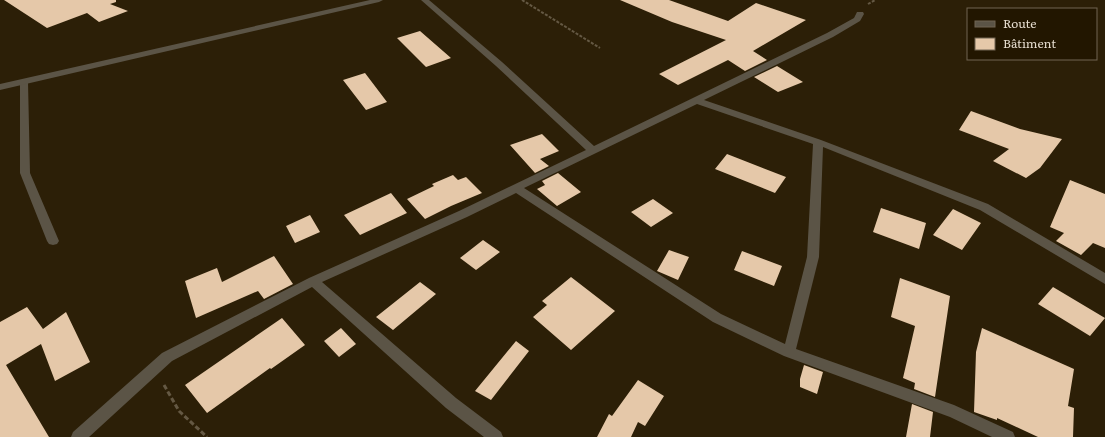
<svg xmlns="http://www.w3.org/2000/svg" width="1105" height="437" viewBox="0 0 1105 437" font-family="Literata,serif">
  <rect width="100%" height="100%" fill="#2c1f07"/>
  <!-- building -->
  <path fill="#e5c8a9" d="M4,0h112v2l-6,2 18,7 -29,11 -12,-9 -40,15z
    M620,0h49l59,21 28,-18 50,17 -53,31 14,9 -22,11 -17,-11 -50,25 -19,-11 67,-34 -54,-18z
    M420,31l31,27 -25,9 -29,-29z
    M777,66l26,16 -25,10 -24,-15z
    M365,73l22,29 -21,8 -23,-30z
    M971,111l49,18 42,10 -22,29 -14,10 -33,-17 16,-12 -50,-19z
    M542,134l17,17 -19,8 9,7 -14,7 -25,-28z
    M727,154l59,23 -11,16 -60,-24z
    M558,173l23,19 -24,14 -20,-17 8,-4 -3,-4z
    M453,175l5,5 8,-3 16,16 -31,13 -26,13 -18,-20 27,-13 -2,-2z
    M1070,180l35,14v54l-12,-5 -12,12 -25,-14 8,-8 -14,-6z
    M391,193l16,20 -47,22 -16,-20z
    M653,199l20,14 -22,14 -20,-15z
    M881,208l45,15 -7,26 -46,-17z
    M953,209l28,14 -19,27 -29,-15z
    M310,215l10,17 -25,11 -9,-17z
    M483,240l17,12 -24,18 -16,-12z
    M669,250l20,7 -11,23 -21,-9z
    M742,251l40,15 -8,20 -40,-16z
    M274,256l19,28 -29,15 -6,-8 -62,27 -11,-37 32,-13 5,14z
    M571,277l44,34 -44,39 -38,-33 14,-12 -5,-4z
    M900,278l50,18 -15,101 -21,-8 1,-6 -12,-5 12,-52 -24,-9z
    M420,282l16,12 -43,36 -17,-13z
    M1053,287l52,31 -15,18 -52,-32z
    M27,307l16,22 23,-17 24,50 -35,19 -14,-37 -35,21 43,72h-49v-115z
    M282,318l23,27 -34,24 -1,-1 -63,45 -22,-28z
    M341,328l15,16 -17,13 -15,-16z
    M982,328l92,41 -6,37 6,2 -1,29h-35l-41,-19v2l-23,-8 2,-60z
    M516,341l13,10 -38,49 -16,-9z
    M804,365l19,7 -6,22 -17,-7v-8z
    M638,380l26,16 -19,30 -7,-4 -7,15h-34l12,-23 3,2z
    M912,404l21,8 -3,25h-24z"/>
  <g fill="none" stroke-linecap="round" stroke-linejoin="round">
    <!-- path-far1 -->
    <path stroke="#645843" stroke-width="2" stroke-dasharray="3 1.5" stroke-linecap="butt" d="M522,0l78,48
      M868,4l7,-4"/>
    <!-- path -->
    <path stroke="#645843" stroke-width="3" stroke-dasharray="5 2.5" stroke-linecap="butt" d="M164,385l15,26 28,26"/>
    <!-- minor -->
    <path fill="#5b5446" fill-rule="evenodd" d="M421,0h8l73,62 92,84 233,-113 27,-15 3,-6h6l1,2 -4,7 -27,16 -129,63 117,40 167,64 117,69v11l-125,-74 -157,-63 -4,110 -23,92 158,56 59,27 2,5h-23l-42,-20 -166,-61 -71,-34 -197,-129 -49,24 -145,65 134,116 45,34 2,5h-19l-38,-29 -134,-121 -140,74 -83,76h-18l2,-5 89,-79 147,-75 150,-67 127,-61 -90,-84zM697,104l116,40 -6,113 -22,87 -64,-30 -197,-126z
      M24,79l4,3 2,91 29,68 -2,3 -4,1 -4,-1 -2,-3 -27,-68v-91z"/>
    <!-- tertiary -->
    <path fill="#5b5446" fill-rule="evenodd" d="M370,0h13l-4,2 -379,88v-6z"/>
  </g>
  <!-- legend -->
  <rect x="967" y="8" width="130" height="52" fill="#221600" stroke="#706552"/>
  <rect x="975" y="21" width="20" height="6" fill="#5b5446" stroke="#706552"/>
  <text x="1003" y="28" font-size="12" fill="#e5dcce">Route</text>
  <rect x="975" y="38" width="20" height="12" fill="#e5c8a9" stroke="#706552"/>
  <text x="1003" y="48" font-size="12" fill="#e5dcce">Bâtiment</text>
</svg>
